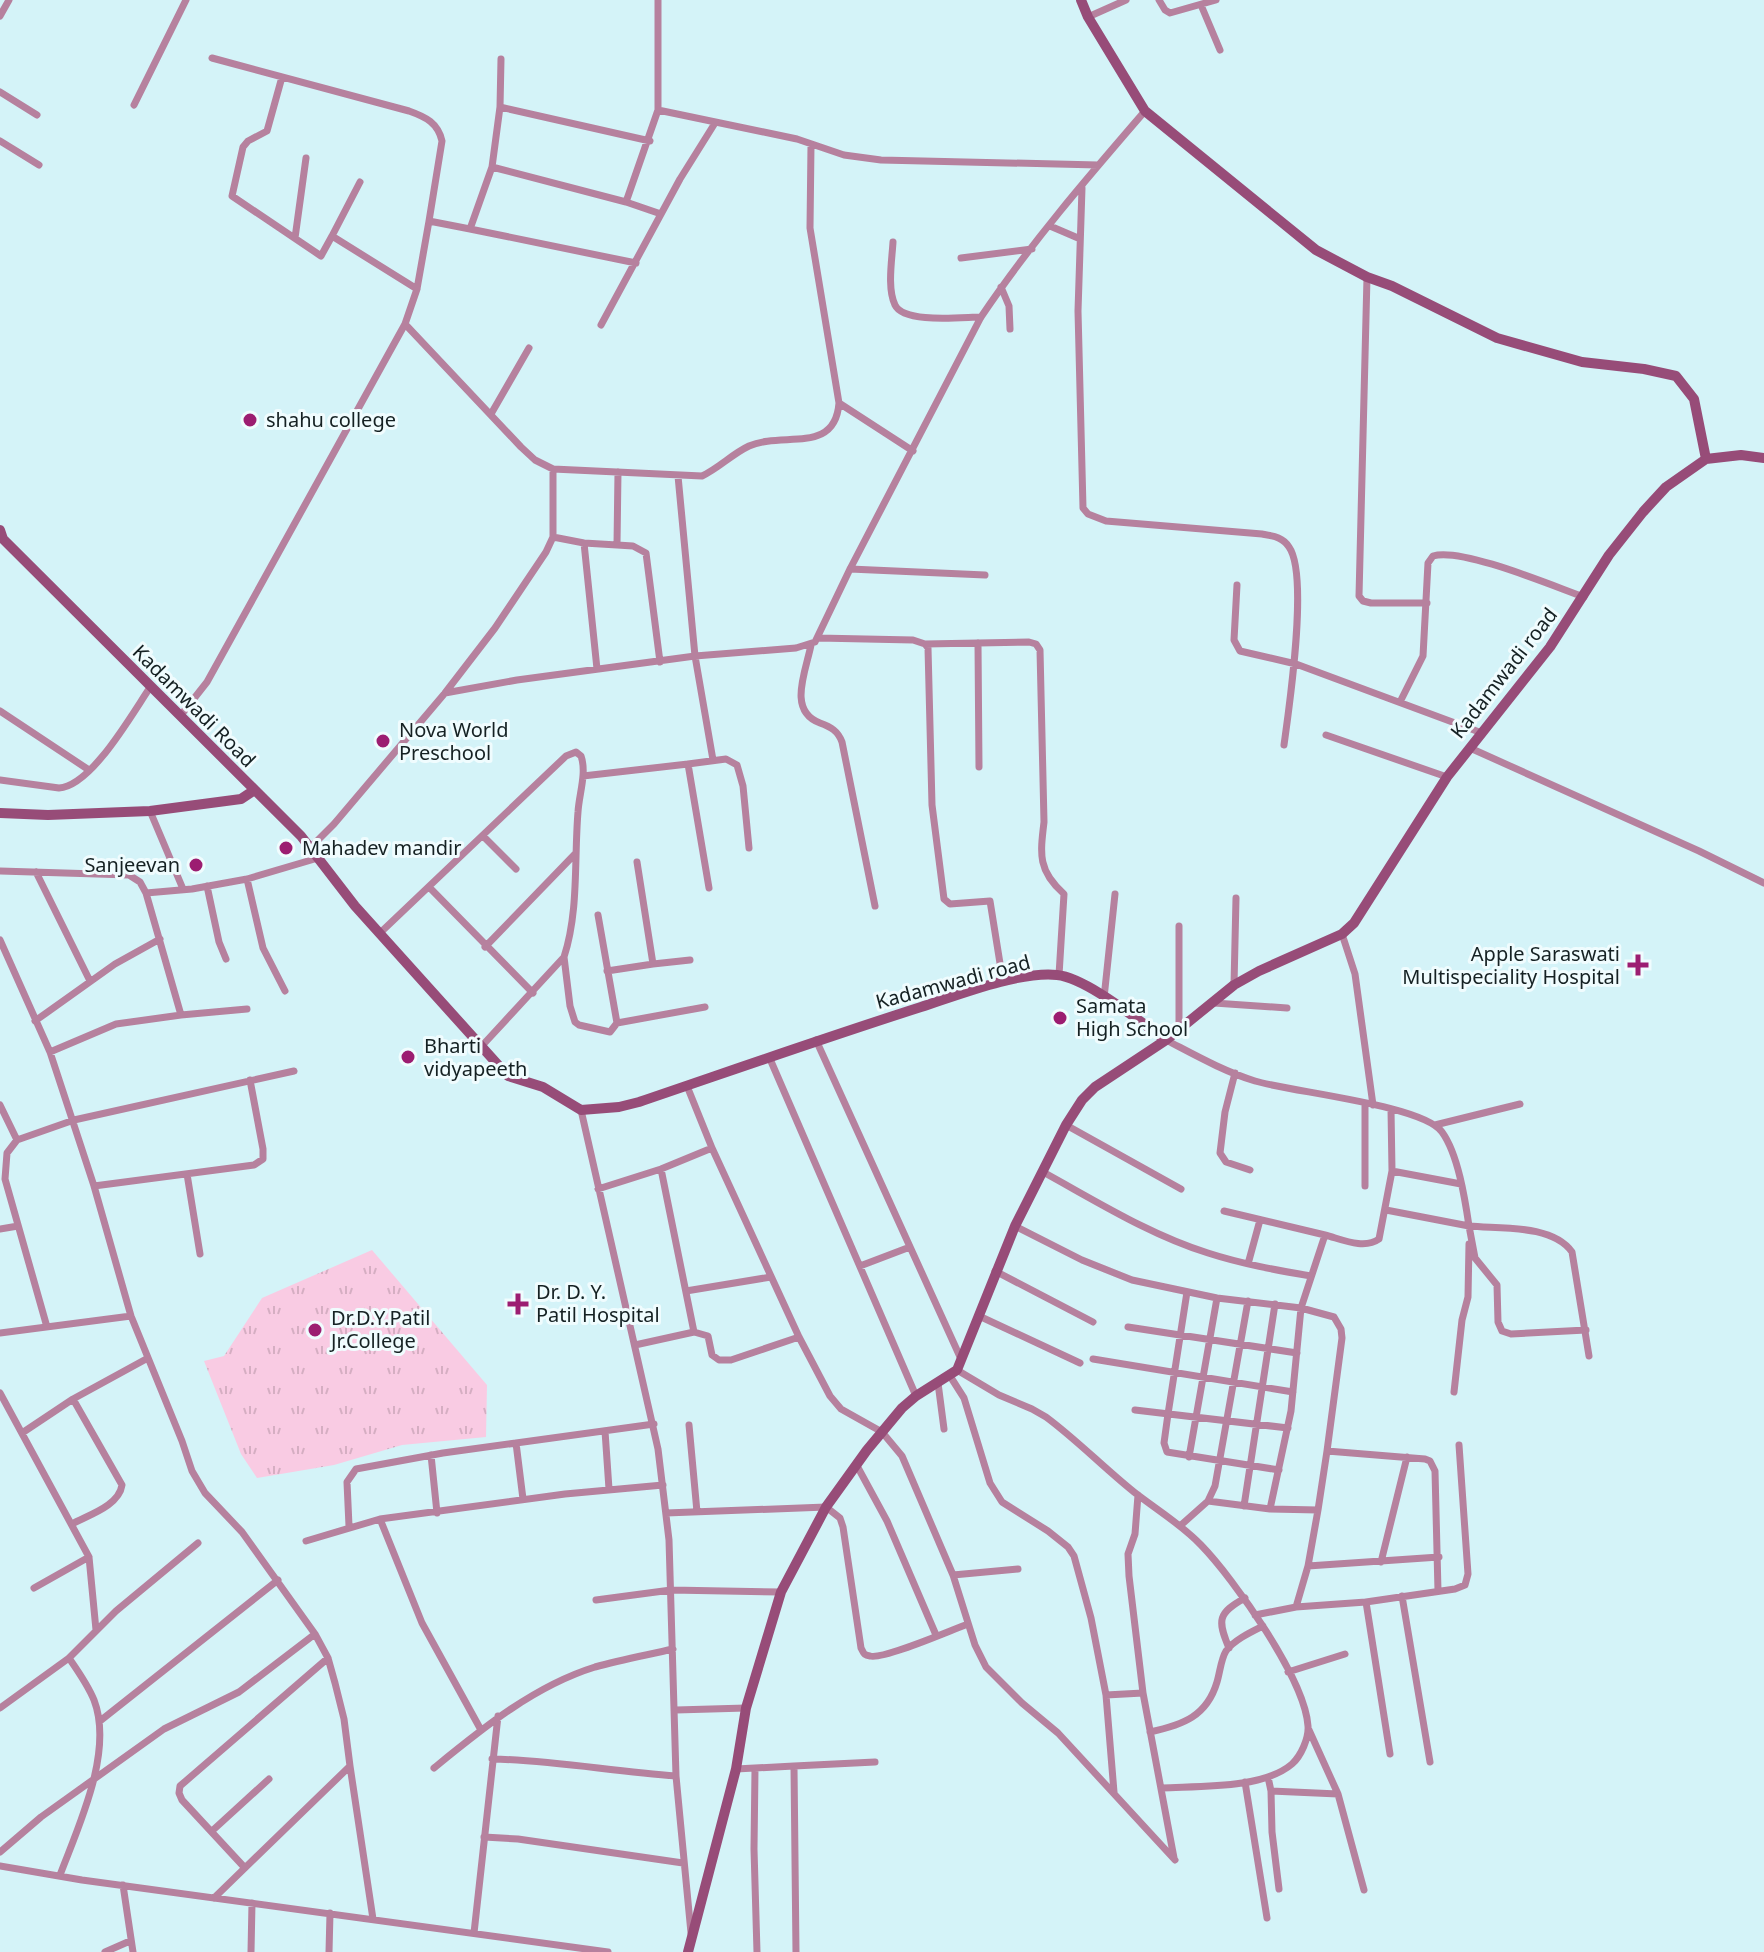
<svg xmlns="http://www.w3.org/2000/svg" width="1764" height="1952" viewBox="0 0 1764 1952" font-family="'Noto Sans',sans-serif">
  <defs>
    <pattern id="park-tufts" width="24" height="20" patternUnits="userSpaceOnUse" patternTransform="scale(2)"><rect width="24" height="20" fill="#f9cbe3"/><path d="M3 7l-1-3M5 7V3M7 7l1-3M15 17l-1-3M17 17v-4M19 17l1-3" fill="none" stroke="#d5aec2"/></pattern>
  </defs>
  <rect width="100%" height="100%" fill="#d4f3f8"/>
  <!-- park -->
  <path fill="url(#park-tufts)" d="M372,1250l115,135 -1,52 -84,8 -68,20 -77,13 -16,-24 -37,-93 20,-5 38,-58z"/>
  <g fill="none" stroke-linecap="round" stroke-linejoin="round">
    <!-- street -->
    <path stroke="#b6819e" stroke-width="7" d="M1159,0l6,10 5,3 46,-13
      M1201,5l19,45
      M0,16l9,-16
      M1088,17l38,-17
      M212,58l197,53c17,6 29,12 33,30l-13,80
      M501,59l-1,48 -8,60 -22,62 166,34
      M282,77l-15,54 -19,10 -5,6 -11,49 89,60 11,-20 85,53
      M0,92l37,23
      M134,105l52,-105
      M500,107l150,34
      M658,110l139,29 47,16 37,5 217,5
      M0,141l39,24
      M811,145l-1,83 29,175 74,48
      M492,167l134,35 32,-92v-110
      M1082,188l-4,123 5,197 5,6 18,7 156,13c11,2 21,3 27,13 20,28 0,161 -5,198
      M626,202l35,12
      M1050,226l28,12
      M332,236l28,-54
      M295,238l11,-80
      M893,242c-1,18 -6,46 2,63 9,19 68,12 86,12
      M961,258l71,-9
      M1367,277l-8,319 4,5 8,2h56
      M1001,287l8,19 1,23
      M405,324l12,-35 12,-68 41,8
      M601,325l79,-146 35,-56
      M491,414l38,-66
      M678,476l17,180 18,104
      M553,537l31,6 33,2 1,-73
      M584,543l13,126
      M617,545l16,1 13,7 14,109
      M850,569l135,6
      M1237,585l-3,55 6,11 56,13 186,69
      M818,638l95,2 12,4 3,4 4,157 12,94 6,5 40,-3 13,81
      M978,643l1,124
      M925,644l104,-2 7,2 4,6 4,172c-4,33 -6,49 20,72l-5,81
      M811,645c-5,26 -24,66 9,78 11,4 18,8 22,19l33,164
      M445,693l50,-65 51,-76 7,-15v-68
      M1400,702l23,-46 5,-93 5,-7c28,-9 120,30 151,41
      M0,711l89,59
      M181,715l26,-33 198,-358 116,123 14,13 18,9 149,7c17,-8 30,-22 47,-30 34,-15 86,9 90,-43
      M1326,735l121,42
      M1470,748l229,103 65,32
      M688,764l38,-5 11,6 6,21 6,62
      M583,776l105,-12 21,124
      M0,780l59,8c33,-2 74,-76 92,-102
      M150,811l33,78
      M483,836l33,33
      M310,848l24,-24 111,-131 72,-13 178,-24 101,-8 19,-6 35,-73 131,-252c49,-73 107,-140 164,-206
      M637,862l16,102 37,-4
      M0,871l129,4 11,7 6,11 35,122 -65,9 -66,28
      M36,872l54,109
      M247,879l16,69 22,43
      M207,886l12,56 7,17
      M429,887l104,106
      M146,893l46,-4 55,-10 71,-21
      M598,915l19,108
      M380,933l186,-177 10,-4 5,4c6,17 -2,38 -3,56 -4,48 1,99 -14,145l-84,91
      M1342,934l13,40 18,131
      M0,940l50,112 44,134 37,130 51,125 10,30 13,22 37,39 73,102 13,24 7,25 9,36 6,47 -136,132
      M485,947l90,-93
      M564,957l6,49 5,16 4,3 31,7 7,-9 88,-16
      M607,971l46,-7
      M1234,985l2,-87
      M1104,998l11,-104
      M1214,1003l73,5
      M181,1015l66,-6
      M35,1021l80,-57 45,-25
      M1179,1029v-103
      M816,1040l145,319
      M1166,1040c29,15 57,31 89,41 37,11 168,24 187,51 16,22 23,67 27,94 31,3 83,-2 103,26l17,104
      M770,1059l146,337
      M1235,1073l-10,39 -5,41 6,9 24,8
      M1365,1104v82
      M0,1105l17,35 -10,13 -2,26 42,148
      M581,1110l77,339 11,91 7,236 15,157
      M1066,1125l115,64
      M1435,1125l85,-21
      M17,1140l57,-20 220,-49
      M712,1148l87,189 31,59 11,13 41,23 20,24 51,119 22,70 11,22 36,36 36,30 117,127
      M1392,1171l69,13
      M1043,1172c53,29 107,63 165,81 34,11 68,17 103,23
      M187,1174l13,80
      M94,1186l160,-21 9,-6v-10l-13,-69
      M598,1189l63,-20 51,-21 -25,-62
      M1386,1210l83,16
      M1224,1211l101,24
      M1015,1226l67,34 50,20 85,18 84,10 33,9 7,12 1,9 -15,113
      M1469,1226l6,32 22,27 1,37 4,9 9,3 75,-4
      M0,1229l18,-3
      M1248,1264l12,-44
      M860,1266l50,-19
      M995,1271l98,51
      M686,1291l85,-14
      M1187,1292l-19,122 -4,29 3,9 112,18
      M979,1316l101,47
      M1128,1327l169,26
      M694,1332l14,4 4,19 7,5h12l68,-23
      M0,1333l131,-17
      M635,1345l59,-13 -33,-163
      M1093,1359l200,33
      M957,1370l42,25 33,14 14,8c31,23 58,51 88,75 23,18 47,32 67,53 33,34 104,134 107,181 1,12 -7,30 -16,38 -29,25 -93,22 -130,24
      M950,1376l14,22 26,85 12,19 46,29 20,16 6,9 17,62 15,77 8,97
      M938,1383l6,46
      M1454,1392l8,-72 6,-23 1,-53
      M0,1393l89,164 7,73
      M1135,1410l153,18
      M689,1425l8,87
      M605,1431l4,58
      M22,1433l51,-34 75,-41
      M516,1443l138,-19
      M431,1455l6,58
      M1189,1457l28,-159
      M856,1464l31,57 49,114
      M1138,1495l-3,39 -7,20 1,22 14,117 31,165
      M1208,1501l7,-15 33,-185
      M1244,1506l31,-202
      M1270,1509l21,-98 10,-103 24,-73c16,4 39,15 54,4l13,-68 -1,-62
      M666,1513l160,-6 14,11 3,9 18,121c3,5 2,7 9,8 13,4 81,-26 98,-32
      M380,1519l42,104 59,107
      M72,1524c16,-9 47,-18 50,-39l-49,-86
      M1181,1525l27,-24 62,8 48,1 9,-59 98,8 5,2 5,10 3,120
      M349,1526l-2,-44 9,-13 87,-16 73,-10 7,56
      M306,1541l74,-22 185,-25 98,-9
      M1381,1562l26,-105
      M1308,1566l10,-56
      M953,1575l65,-6
      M34,1588l55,-31
      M1402,1596l28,166
      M596,1600l75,-10 110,2
      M1366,1602l24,152
      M1296,1607l12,-41 131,-9
      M1255,1615l41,-8 70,-5 89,-13 10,-4 3,-11 -9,-129
      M1229,1648c-12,-28 -11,-35 16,-50
      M1288,1672l57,-18
      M1106,1695l37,-2
      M0,1708l69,-50 47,-47 82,-68
      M676,1710l70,-2
      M100,1721l178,-141
      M1309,1730l29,64
      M1150,1732c33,-7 57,-16 67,-50 3,-10 4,-23 9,-31 8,-11 25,-19 37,-25
      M492,1759c62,1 122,13 184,17
      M350,1766l23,153
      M794,1766l81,-4
      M434,1768c49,-40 100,-82 161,-101 26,-7 52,-12 78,-18
      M736,1769l58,-3 2,186
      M755,1769l-1,80 3,103
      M1268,1777l3,14 67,3 26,96
      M1245,1782l22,136
      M1271,1791l1,41 7,57
      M212,1831l57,-52
      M484,1837l34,2 165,24
      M0,1852l41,-35 123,-88 75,-37 76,-58
      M0,1866l82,14 526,72
      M245,1868l-63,-68 -3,-7 1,-7 148,-128
      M60,1875c18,-48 54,-123 34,-175 -6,-15 -16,-29 -25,-42
      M123,1885l10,67
      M474,1933l24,-217
      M105,1952l25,-11
      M251,1952l1,-49
      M329,1952l1,-39"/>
    <!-- secondary -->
    <path stroke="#974c78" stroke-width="10" d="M1081,0l7,17 57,94 171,139 51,27 25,9 105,52 85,24 62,7 32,7 18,23 12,60
      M0,530l3,9 298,297 54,70 153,170 35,11 38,23 38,-3 20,-5c94,-32 188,-65 282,-95 37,-12 98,-36 136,-32 30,3 83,47 109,65
      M0,813l48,2 102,-4 91,-12 12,-8
      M688,1952l48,-183 10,-61 35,-116 45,-85 41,-57 35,-42 14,-12 41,-26 58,-144 51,-101 16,-25 13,-13 71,-47 68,-55 25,-14 83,-37 12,-11 93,-146 103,-130 59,-92 34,-43 23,-25 40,-28 35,-4 23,3"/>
  </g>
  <!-- markers -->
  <g fill="#9c1d71" stroke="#f0fcfe" stroke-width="3">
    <circle cx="250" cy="420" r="8"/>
    <circle cx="383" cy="741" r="8"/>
    <circle cx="286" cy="848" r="8"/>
    <circle cx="196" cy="865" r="8"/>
    <path d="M1634 953h8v8h8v8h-8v8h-8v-8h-8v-8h8z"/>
    <circle cx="1060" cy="1018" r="8"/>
    <circle cx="408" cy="1057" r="8"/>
    <path d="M514 1292h8v8h8v8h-8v8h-8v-8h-8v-8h8z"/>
    <circle cx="315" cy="1330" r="8"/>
  </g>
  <g text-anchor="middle" stroke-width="6" stroke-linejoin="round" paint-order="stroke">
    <!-- poi labels -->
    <g font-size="20" fill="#152123" stroke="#f0fcfe" text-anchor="start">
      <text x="266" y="427">shahu college</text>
      <text x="399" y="737">Nova World<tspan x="399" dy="23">Preschool</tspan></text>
      <text x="302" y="855">Mahadev mandir</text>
      <text x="180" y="872" text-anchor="end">Sanjeevan</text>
      <text x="1620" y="961" text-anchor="end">Apple Saraswati<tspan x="1620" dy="23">Multispeciality Hospital</tspan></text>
      <text x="1076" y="1013">Samata<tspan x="1076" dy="23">High School</tspan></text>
      <text x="424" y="1053">Bharti<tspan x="424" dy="23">vidyapeeth</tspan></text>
      <text x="536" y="1299">Dr. D. Y.<tspan x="536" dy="23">Patil Hospital</tspan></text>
      <text x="331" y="1325">Dr.D.Y.Patil<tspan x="331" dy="23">Jr.College</tspan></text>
    </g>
    <!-- street labels -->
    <g font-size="20" fill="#152123" stroke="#f0fcfe">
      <text transform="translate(1504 673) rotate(-52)" y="7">Kadamwadi road</text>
      <text transform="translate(194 706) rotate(45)" y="7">Kadamwadi Road</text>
      <text transform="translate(953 982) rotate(-15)" y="7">Kadamwadi road</text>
    </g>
  </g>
</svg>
